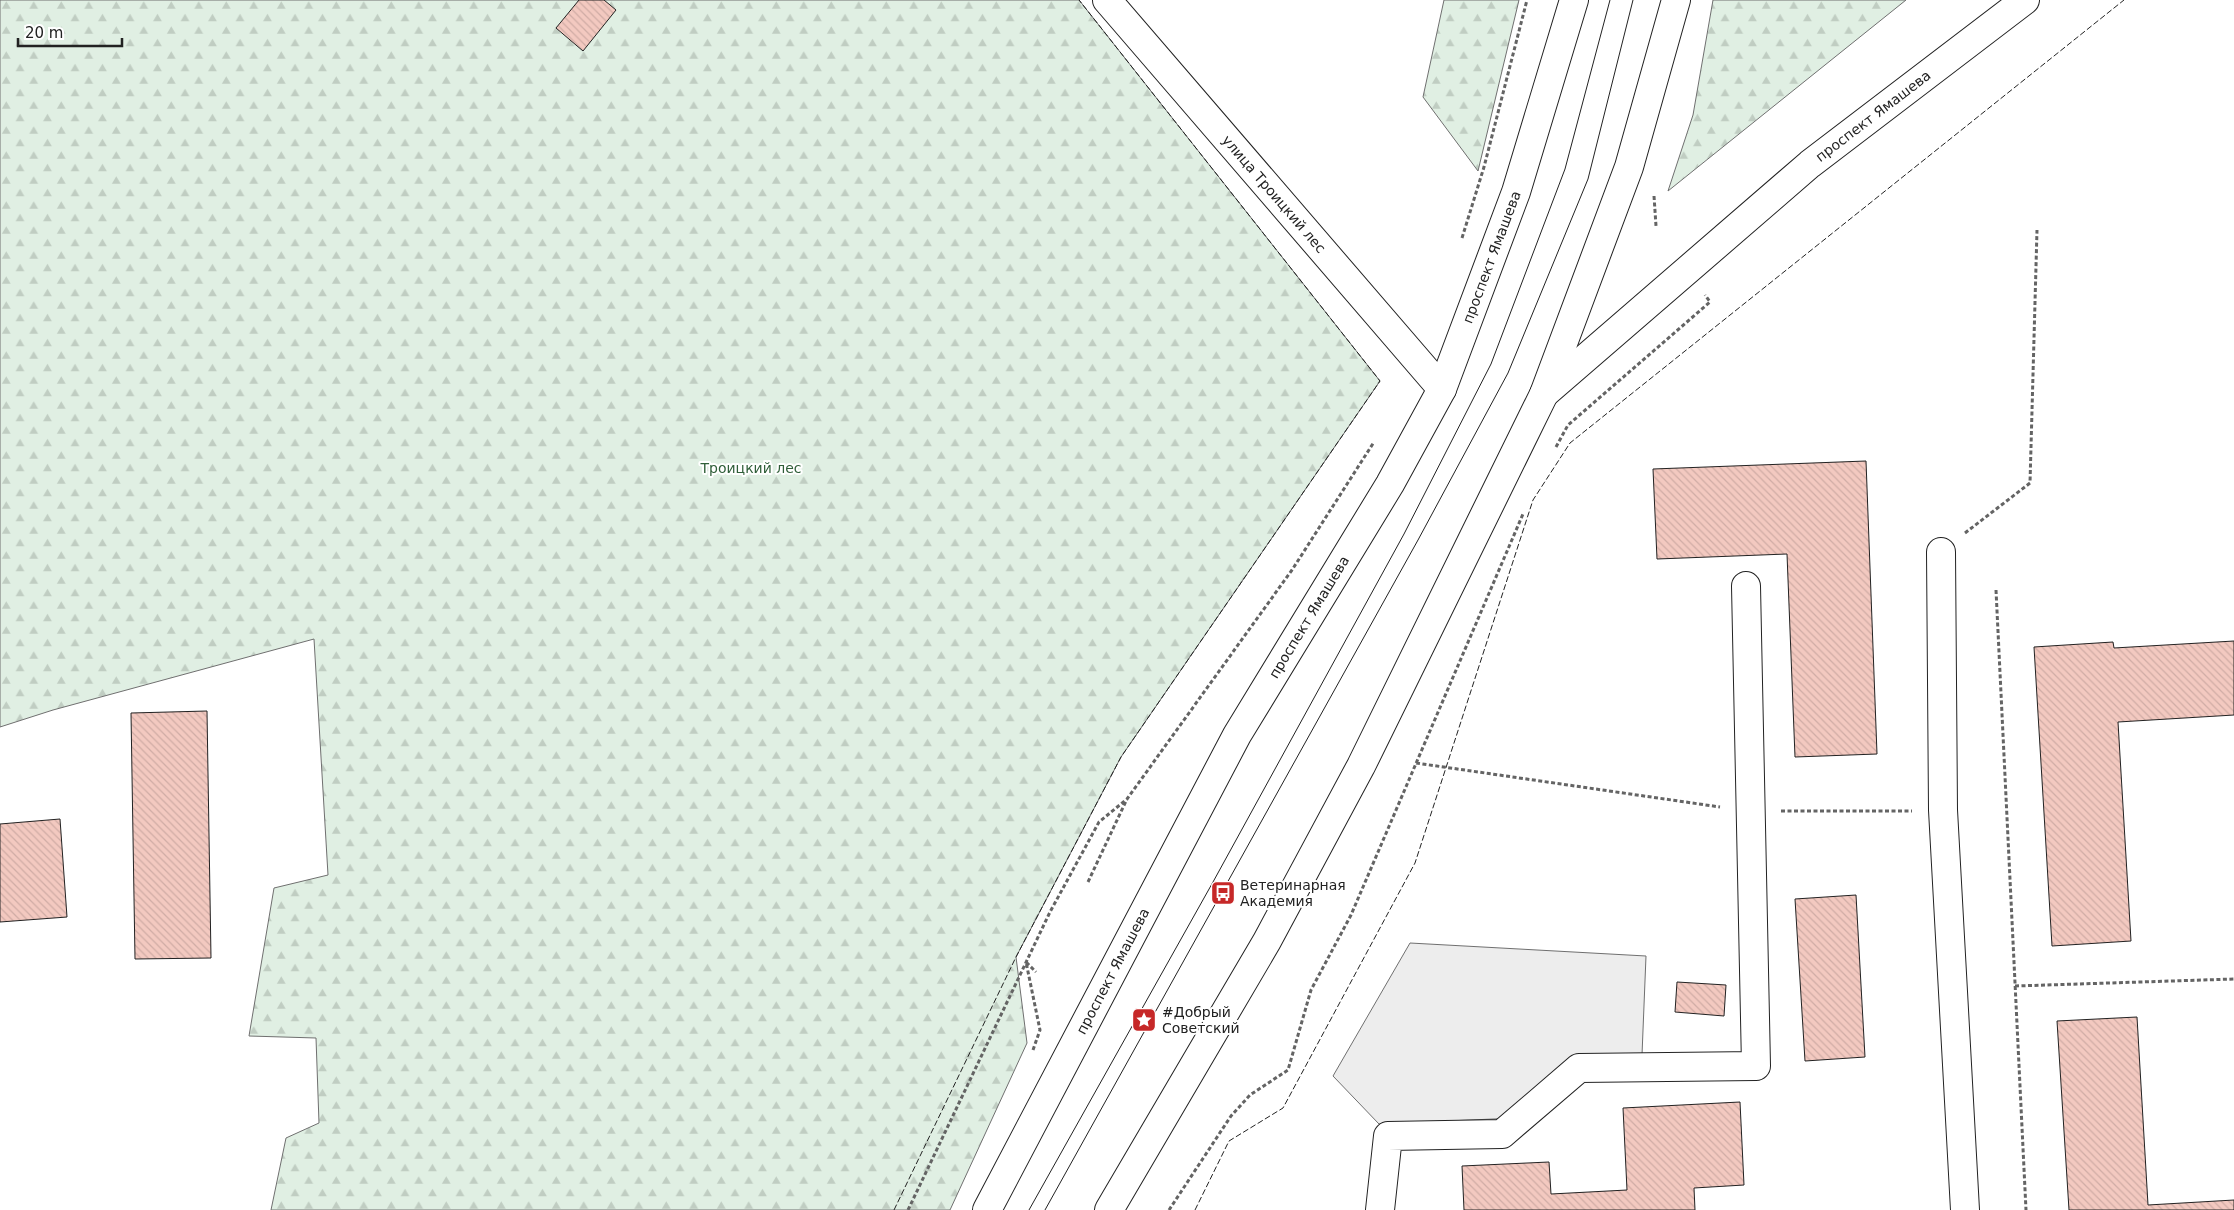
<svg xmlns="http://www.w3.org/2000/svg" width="2234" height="1210" viewBox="0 0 2234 1210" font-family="'DejaVu Sans',sans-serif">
  <defs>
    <pattern id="forest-firs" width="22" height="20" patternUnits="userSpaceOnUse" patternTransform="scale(1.25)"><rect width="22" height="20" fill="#e0efe3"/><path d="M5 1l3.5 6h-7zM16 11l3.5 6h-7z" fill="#c0cdc2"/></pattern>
    <pattern id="building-back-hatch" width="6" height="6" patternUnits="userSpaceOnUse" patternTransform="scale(1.25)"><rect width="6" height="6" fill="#f3c9c0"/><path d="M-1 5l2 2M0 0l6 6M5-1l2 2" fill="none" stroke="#d0aca5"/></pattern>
  </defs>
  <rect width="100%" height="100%" fill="#fff"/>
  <!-- forest -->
  <path fill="url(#forest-firs)" stroke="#6f6f6f" d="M0,0h1079l301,381 -259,376 -105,200 11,86 -77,167h-679l15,-72 33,-15 -3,-85 -67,-2 25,-148 54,-13 -14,-236 -261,71 -53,17z
    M1444,0h75l-41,171 -55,-74z
    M1713,0h193l-238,191 25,-76z"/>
  <!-- parking -->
  <path fill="#ededed" stroke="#6f6f6f" d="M1410,943l236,13 -4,99 -74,4 -52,59 -137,6 -46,-48z"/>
  <!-- building -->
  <path fill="url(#building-back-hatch)" stroke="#222" d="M579,0h25l12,10 -33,41 -27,-23z
    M1866,461l11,293 -82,3 -8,-203 -130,5 -4,-90z
    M2234,641v74l-116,7 13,219 -79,5 -18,-299 79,-5 1,6z
    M207,711l4,247 -76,1 -4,-246z
    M60,819l7,98 -67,5v-98z
    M1856,895l9,162 -60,4 -10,-162z
    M1677,982l49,3 -2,31 -49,-4z
    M2137,1017l11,188 86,-5v10h-165l-12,-189z
    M1740,1102l4,83 -50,3 1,22h-231l-2,-44 87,-4 2,32 76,-4 -4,-82z"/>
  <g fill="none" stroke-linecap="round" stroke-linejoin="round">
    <defs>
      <g id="minor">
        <path id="s1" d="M1107,0l335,389"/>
        <path id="s2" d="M1544,394l266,-230 215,-164"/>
        <path d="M1941,552l2,258 22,400"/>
        <path d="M1380,1210l8,-74 114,-2 77,-66 177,-2 -10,-480"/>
      </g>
      <g id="major">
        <path id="s3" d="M987,1210l250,-475 153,-251 52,-95 74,-197 58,-192"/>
        <path d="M1109,1210l158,-269 94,-175 183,-372 85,-227 47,-167"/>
      </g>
    </defs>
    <!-- minor casing -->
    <use href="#minor" stroke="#222" stroke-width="30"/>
    <!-- major casing -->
    <use href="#major" stroke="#222" stroke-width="30"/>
    <!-- path -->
    <path stroke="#646464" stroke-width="3" stroke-dasharray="4 2.5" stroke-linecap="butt" d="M1654,196l2,30
      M1462,238l22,-71 43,-167
      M1556,447l12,-22 142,-123 -5,-7
      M1965,533l65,-50 7,-253
      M1996,590l30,620
      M1416,763l304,44
      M1781,811h131
      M1088,882l38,-81
      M2015,986l219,-7
      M1033,1050l7,-20 -14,-68 10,10
      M908,1210l142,-298 49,-90 28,-23 165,-229 82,-128
      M1169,1210l62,-94 19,-21 38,-25 23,-80 40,-75 172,-401"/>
    <!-- minor -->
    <use href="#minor" stroke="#fff" stroke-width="28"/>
    <!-- major -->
    <use href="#major" stroke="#fff" stroke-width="28"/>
    <!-- tram -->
    <path stroke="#222" stroke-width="1" d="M1029,1210l184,-328 191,-348 87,-170 74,-195 45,-169
      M1045,1210l373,-670 90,-167 80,-194 45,-179"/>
    <!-- fence -->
    <path stroke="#222" stroke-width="1" stroke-dasharray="6 2.5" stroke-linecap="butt" d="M894,1210l122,-253 105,-200 259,-376 -301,-381
      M1195,1210l34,-69 54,-33 132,-245 118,-363 37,-57 554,-443"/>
  </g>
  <!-- icons -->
  <defs>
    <symbol id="bus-square" viewBox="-11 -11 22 22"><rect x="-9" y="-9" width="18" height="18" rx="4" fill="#c62828" stroke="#fff"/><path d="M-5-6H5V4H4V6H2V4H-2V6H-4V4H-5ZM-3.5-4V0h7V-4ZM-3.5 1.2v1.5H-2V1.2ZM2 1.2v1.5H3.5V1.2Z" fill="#fff"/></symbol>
    <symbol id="sight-square" viewBox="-11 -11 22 22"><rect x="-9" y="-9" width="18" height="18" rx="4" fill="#c62828" stroke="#fff"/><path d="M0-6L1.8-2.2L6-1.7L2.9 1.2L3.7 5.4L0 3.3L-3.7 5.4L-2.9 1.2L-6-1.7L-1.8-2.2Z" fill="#fff"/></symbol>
  </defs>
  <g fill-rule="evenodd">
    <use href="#bus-square" x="1209" y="879" width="28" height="28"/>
    <use href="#sight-square" x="1130" y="1006" width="28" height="28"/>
  </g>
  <g text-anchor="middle" stroke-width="4" stroke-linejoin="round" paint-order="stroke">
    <!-- street labels -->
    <g font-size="14" fill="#222" stroke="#fff">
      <text dy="5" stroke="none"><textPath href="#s2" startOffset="431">проспект Ямашева</textPath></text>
      <text dy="5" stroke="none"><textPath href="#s1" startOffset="256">улица Троицкий лес</textPath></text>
      <text dy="5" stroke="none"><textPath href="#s3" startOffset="1080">проспект Ямашева</textPath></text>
      <text dy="5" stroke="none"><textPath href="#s3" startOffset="675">проспект Ямашева</textPath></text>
      <text dy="5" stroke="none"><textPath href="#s3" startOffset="270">проспект Ямашева</textPath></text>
    </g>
    <!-- park labels -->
    <g font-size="14" fill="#2f5e38" stroke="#fff">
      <text x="751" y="473">Троицкий лес</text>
    </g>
    <!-- poi labels -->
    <g font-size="14" fill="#222" stroke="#fff" text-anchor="start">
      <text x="1240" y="890">Ветеринарная<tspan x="1240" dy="16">Академия</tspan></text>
      <text x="1162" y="1017">#Добрый<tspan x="1162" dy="16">Советский</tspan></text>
    </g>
  </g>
  <!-- scale -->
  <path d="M18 38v8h104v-8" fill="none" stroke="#222222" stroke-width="2.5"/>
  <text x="25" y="38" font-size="15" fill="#222222" stroke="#ffffff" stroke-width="4" paint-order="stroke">20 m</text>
</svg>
